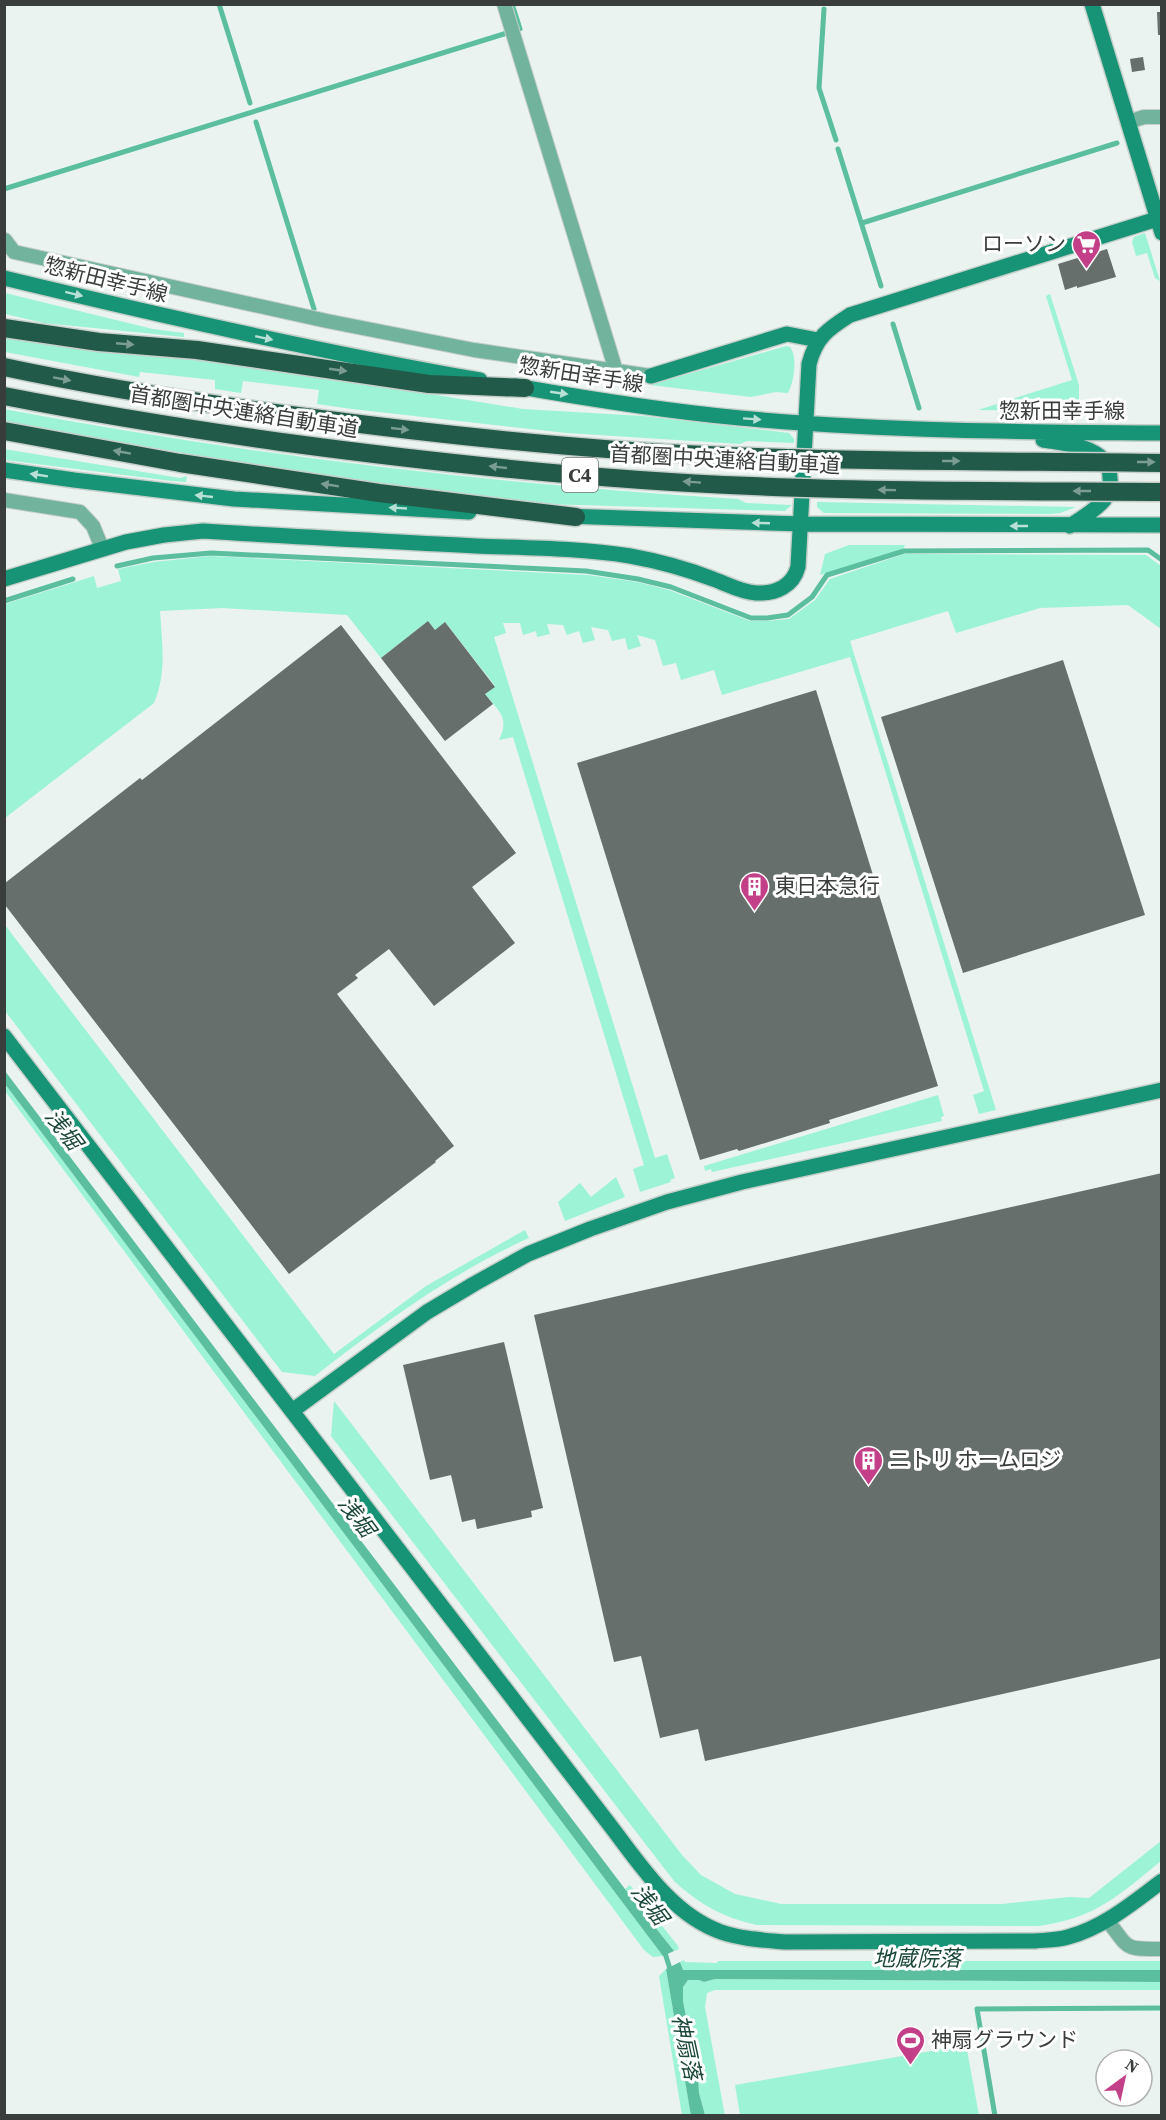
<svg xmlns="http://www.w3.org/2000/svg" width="1166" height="2120" viewBox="0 0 1166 2120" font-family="'Source Serif 4','Noto Sans JP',serif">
  <rect width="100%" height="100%" fill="#eaf3ef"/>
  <!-- green -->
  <path fill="#9cf3d5" d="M1145,233l15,48 -5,-3 -8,-25 -11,3 -4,-14 2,-5z
    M5,293l148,36 31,4v4l-140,-14 -39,-9z
    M1050,294l29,91v26l-101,-1 94,-30 -26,-84z
    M5,338l181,20 110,14 227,37 120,7 146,17 5,6v4l-47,-2 -7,3 -173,-11 -215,-24 -35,-5 2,-14 -76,-9 -2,12 -26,-4v-9l-75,-8 -1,5 -134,-25z
    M786,346l4,1c8,10 4,35 -2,46l-12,-1 -25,5 -101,-12z
    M4,409c243,46 488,75 734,90l8,4 46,2 -7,6 -241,-7 -109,-13 -164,-23 -245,-42 -21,-5z
    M4,449l176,29 7,-2 -1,6 -14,-1 -167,-21z
    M817,502l259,5 -16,6 -10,1 -226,-1 -7,-6z
    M849,545h56l-2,4 -83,26 5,-21z
    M904,554l242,1 15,11v63l-33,-24 -88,3 -84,25 -8,-22 -98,30 146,469 -17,4 -6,-19 11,-4 -134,-434 -128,38 -8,-25 -33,10 -5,-17 -13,3 -8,-26 -18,-5 4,11 -13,4 -3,-12 -13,3 -4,-11 -17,-3 4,13 -12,3 -4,-12 -12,4 -4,-10 -16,-1 3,10 -13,3 -1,-6 -13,4 -3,-12h-17l3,10 -12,4 161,521 12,-4 8,24 -5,2 1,2 -31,10 -7,-23 11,-4 -131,-428 -14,3c11,-22 0,-29 -14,-46l10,-8 -49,-63 -11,7 -7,-9 -47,37 -34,-43 -125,-7 -62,3c2,33 7,62 -6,92l-149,115v-214l89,-28 3,12 24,-7 -3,-12 36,-7 56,-6 378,19 49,7 32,8 81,31h16l23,-2 26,-19 15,-21z
    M5,925l329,429 92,-68 99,-56 4,8c-78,35 -147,86 -214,138l-33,-4 -277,-361z
    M5,1084l658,872 -10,1 -9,-7 -639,-859z
    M938,1095l6,21 -3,1 1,4 -230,51 -1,-3 -6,2 -1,-5z
    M616,1177l9,20 -60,24 -7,-19 22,-19 11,14z
    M334,1401l348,454 19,20 34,19 46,10h221l67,-7 20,1 72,-57v20c-42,34 -65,57 -122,65l-282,-1c-33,-7 -58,-21 -83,-44l-343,-445z
    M630,1885l48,61 1,3 -5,2 -49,-62z
    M684,1960l1,2 32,1 1,-2h443l1,9h-479l-3,-8z
    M666,1969l25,146h-9l-23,-139z
    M715,1979l447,3 -1,8h-446l-8,3 -2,14 20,109 -20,-1 -6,-22 -1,-14 -15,-78v-14l5,-7h11l5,2z
    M966,2045l13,70h-239l-5,-30z"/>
  <!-- water -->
  <path fill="#5abe9f" d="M5,1071l620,818 49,62 -11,5 -658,-872z
    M680,1962l3,8h478l1,12 -447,-3 -11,3 -5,-2h-11l-5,7v14l15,78 1,14 6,22 -14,1 -25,-147z"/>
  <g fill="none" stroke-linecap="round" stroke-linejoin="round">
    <!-- stream -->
    <path stroke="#5abe9f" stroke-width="5" d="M219,4l31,99
      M512,4l8,25 -3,1
      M824,9l-5,79 17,52
      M256,122l58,187
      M838,149l43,137
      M4,189l503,-156
      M862,223l255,-80
      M893,324l26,84
      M117,566l36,-8 58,-5 375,18 52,8 33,8 80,31h16l21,-3 24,-18 15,-22 77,-24 244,-1 14,10
      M4,601l69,-22
      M664,1950l7,22
      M995,2116l-18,-107 185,-1"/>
  </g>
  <!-- building -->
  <path fill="#666f6b" d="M1157,12h5v23h-4z
    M1143,57l2,13 -13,2 -2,-13z
    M1107,249l9,28 -39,11v-2l-12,4 -7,-26z
    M428,621l7,9 10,-8 50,65 -10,7 8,10 -48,37 -64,-83z
    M341,625l175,228 -44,34 43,56 -81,63 -45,-57 -34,26 3,3 -21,16 117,152 -19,15 1,1 -147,112 -284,-369v-22l135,-105 2,2z
    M1063,660l82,255 -182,58 -82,-256z
    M816,690l122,396 -109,34 1,3 -91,28 -2,-2 -37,11 -123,-397z
    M1162,1173v485l-457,103 -7,-32 -38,9 -19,-82 -27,6 -80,-347z
    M504,1342l39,166 -12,3 1,6 -55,12 -2,-10 -13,3 -11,-47 -21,5 -27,-115z"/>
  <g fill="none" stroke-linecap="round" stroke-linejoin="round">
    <defs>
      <path id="street" d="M504,4l112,367
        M1128,122l16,-5h18
        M5,240l9,12 313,69 147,29 177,26
        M4,500l76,12 13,14 9,22
        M1107,1920c23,29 15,29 55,29"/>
      <path id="secondary" d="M1092,4l70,229
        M4,278c158,38 316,74 476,102
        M651,376l136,-42 31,6
        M515,386c74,13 150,25 225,32 140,13 281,14 422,15
        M1043,440c23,4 67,6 67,38 1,7 -2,16 -6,22 -9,11 -23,18 -34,26
        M4,470l70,10 160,19 235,13
        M565,516l237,8 360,1
        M4,579l122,-37 38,-7 39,-4c91,6 182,10 273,15 51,2 103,2 154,10 28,5 57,13 83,23 14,5 28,13 43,14 20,1 37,-7 42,-26l11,-203c7,-27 19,-35 41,-49l307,-96
        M4,1036l602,784c32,41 64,94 115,112 20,7 42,8 64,10l250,-1c11,-1 23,-1 33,-4 36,-10 65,-34 94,-56
        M292,1411l135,-99 47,-28 54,-30 62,-25 77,-27 75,-20 420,-92"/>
      <path id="highway" d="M4,328l95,14 98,8 232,34 96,4
        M4,431l176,32 199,30 197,24"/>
    </defs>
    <!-- street casing -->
    <use href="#street" stroke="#c7cfcb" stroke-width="16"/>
    <!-- secondary casing -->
    <use href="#secondary" stroke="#c7cfcb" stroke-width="18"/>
    <!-- highway casing -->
    <use href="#highway" stroke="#c7cfcb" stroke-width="21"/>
    <!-- street -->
    <use href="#street" stroke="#72b39d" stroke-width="14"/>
    <!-- secondary -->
    <use href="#secondary" stroke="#169475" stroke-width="15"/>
    <!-- highway -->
    <use href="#highway" stroke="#215a49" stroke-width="18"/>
    <defs>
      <path id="highway-bridge" d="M4,367c98,21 196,36 294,49 135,18 272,33 408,39 151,7 304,6 456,8
        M4,396c92,18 185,33 277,46 156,21 314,38 471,44 137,6 273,5 410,6"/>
    </defs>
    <!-- highway-bridge casing -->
    <use href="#highway-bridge" stroke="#c7cfcb" stroke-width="21" stroke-linecap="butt"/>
    <!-- highway-bridge -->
    <use href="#highway-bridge" stroke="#215a49" stroke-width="18"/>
  </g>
  <!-- one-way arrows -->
  <defs><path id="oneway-solid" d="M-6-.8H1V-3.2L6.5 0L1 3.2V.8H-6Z" transform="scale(1.5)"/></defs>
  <g fill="#b9dfd6">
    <use href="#oneway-solid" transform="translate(74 294) rotate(14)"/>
    <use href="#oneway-solid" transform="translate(264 338) rotate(12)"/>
    <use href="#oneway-solid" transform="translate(559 393) rotate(8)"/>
    <use href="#oneway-solid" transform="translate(752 419) rotate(4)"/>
    <use href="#oneway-solid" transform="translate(39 475) rotate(-171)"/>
    <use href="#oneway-solid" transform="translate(204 496) rotate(-174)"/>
    <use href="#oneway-solid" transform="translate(398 508) rotate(-177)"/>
    <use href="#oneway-solid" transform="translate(761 523) rotate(-178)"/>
    <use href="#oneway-solid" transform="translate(1019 526) rotate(-180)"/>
  </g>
  <g fill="#7a9c92">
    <use href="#oneway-solid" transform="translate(125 344) rotate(5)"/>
    <use href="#oneway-solid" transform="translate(338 370) rotate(8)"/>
    <use href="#oneway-solid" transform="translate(62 379) rotate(10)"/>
    <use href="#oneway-solid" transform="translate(400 429) rotate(6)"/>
    <use href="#oneway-solid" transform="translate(122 452) rotate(-170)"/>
    <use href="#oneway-solid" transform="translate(951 461)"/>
    <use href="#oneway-solid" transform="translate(1146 462)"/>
    <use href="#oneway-solid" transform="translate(498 467) rotate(-174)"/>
    <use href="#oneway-solid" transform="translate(692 482) rotate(-176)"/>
    <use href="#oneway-solid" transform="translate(330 485) rotate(-171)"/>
    <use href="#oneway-solid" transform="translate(887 490) rotate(-179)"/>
    <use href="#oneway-solid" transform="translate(1082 491) rotate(-180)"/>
  </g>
  <!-- icons -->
  <defs>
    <symbol id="supermarket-pin" viewBox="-11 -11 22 30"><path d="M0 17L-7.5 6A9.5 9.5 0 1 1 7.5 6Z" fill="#c34088" stroke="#fff"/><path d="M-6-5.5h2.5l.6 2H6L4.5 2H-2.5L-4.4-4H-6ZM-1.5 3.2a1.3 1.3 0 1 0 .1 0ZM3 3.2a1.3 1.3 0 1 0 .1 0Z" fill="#fff"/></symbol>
    <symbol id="building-pin" viewBox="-11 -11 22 30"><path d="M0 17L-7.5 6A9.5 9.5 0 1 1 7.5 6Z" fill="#c34088" stroke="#fff"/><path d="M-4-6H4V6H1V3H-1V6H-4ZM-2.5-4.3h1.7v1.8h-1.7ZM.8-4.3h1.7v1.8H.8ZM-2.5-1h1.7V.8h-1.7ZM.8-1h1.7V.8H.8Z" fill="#fff"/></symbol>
    <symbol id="stadium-pin" viewBox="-11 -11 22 30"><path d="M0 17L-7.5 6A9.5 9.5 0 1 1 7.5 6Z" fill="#c34088" stroke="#fff"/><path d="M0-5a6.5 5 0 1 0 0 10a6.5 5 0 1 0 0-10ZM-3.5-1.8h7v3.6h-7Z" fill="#fff"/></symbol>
  </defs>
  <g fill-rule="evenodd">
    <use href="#supermarket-pin" x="1070" y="228" width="33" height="45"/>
    <use href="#building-pin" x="738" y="870" width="33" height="45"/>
    <use href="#building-pin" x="852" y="1444" width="33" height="45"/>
    <use href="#stadium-pin" x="894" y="2024" width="33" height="45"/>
  </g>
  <g text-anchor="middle" stroke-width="6" stroke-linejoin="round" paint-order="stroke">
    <!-- shield labels -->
    <rect fill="#fff" stroke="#747776" stroke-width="1.5" x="562" y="458" width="36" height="34" rx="4.5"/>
    <g font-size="20" font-weight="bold" fill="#393d3c">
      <text x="580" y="482">C4</text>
    </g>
    <!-- poi labels -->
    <g font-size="21" fill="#393d3c" stroke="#fff" text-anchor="start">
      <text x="1066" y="251" text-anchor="end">ローソン</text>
      <text x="775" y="893">東日本急行</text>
      <text x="889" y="1467">ニトリ ホームロジ</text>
      <text x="931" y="2047">神扇グラウンド</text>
    </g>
    <!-- street labels -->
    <g font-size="21" fill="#393d3c" stroke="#fff">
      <text transform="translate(106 280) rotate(14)" y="7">惣新田幸手線</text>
      <text transform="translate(581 375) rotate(9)" y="7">惣新田幸手線</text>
      <text x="1062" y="418">惣新田幸手線</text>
      <text transform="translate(244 412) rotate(9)" y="7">首都圏中央連絡自動車道</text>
      <text transform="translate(725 460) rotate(3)" y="7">首都圏中央連絡自動車道</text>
    </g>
    <!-- water labels -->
    <g font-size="22" font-style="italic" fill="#1b473a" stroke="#fff">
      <text transform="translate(64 1129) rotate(53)" y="8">浅堀</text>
      <text transform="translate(357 1516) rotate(53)" y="8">浅堀</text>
      <text transform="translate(650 1904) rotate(53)" y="8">浅堀</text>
      <text x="917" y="1966">地蔵院落</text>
      <text transform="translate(687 2047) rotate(78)" y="8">神扇落</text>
    </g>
  </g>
  <!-- border -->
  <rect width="1166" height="2120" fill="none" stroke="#393d3c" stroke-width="12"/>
  <!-- north arrow -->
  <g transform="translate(1124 2078) rotate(33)"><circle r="28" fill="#ffffff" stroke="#b0b1b1" stroke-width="1.5"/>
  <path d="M0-4.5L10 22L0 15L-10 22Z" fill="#c34088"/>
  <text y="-9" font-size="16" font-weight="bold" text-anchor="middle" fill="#393d3c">N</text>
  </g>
</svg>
